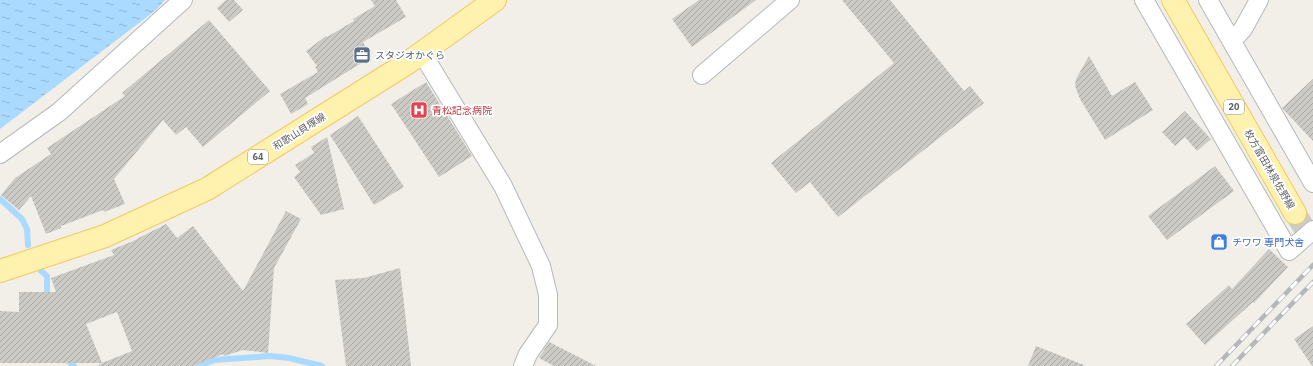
<svg xmlns="http://www.w3.org/2000/svg" width="1313" height="366" viewBox="0 0 1313 366" font-family="'IBM Plex Sans','Noto Sans JP',sans-serif">
  <defs>
    <pattern id="water-ripples" width="26" height="14" patternUnits="userSpaceOnUse"><rect width="26" height="14" fill="#aadaff"/><path d="M2 4q2-2 4 0t4 0M15 11q2-2 4 0t4 0" fill="none" stroke="#8eb4d2"/></pattern>
    <pattern id="building-hatch" width="6" height="6" patternUnits="userSpaceOnUse"><rect width="6" height="6" fill="#cccac5"/><path d="M-1 1l2-2M0 6l6-6M5 7l2-2" fill="none" stroke="#a9a8a4"/></pattern>
  </defs>
  <rect width="100%" height="100%" fill="#f1efe8"/>
  <!-- water -->
  <path fill="url(#water-ripples)" d="M0,0h165l-9,10 -156,119z"/>
  <g fill="none" stroke-linecap="round" stroke-linejoin="round">
    <!-- stream -->
    <path stroke="#aadaff" stroke-width="6" d="M0,199l22,20 5,10 1,16
      M41,271l6,5v22
      M65,358l9,8
      M198,366l17,-6 55,-4 19,2 33,8"/>
  </g>
  <!-- building -->
  <path fill="url(#building-hatch)" fill-rule="evenodd" d="M226,0h8l9,10 -14,12 -12,-14z
    M371,0h25l10,17 -43,25 8,15 -66,41 3,6 -17,10 -11,-20 38,-22 -3,-5 2,-1 -11,-15 20,-15 1,1 27,-16 -1,-2 22,-13z
    M699,0h57l-64,47 -20,-28z
    M842,0h48l74,91 6,-5 14,17 -146,114 -28,-35 -14,11 -25,-30 123,-100z
    M209,20l61,71 -67,56 -17,-20 -10,8 -13,-15 -49,59 11,25 -21,8 -1,-2 -42,16v2l-15,6 -15,-38 -12,14 -18,-15 14,-17 36,-24 -4,-6 78,-52 -3,-3z
    M1089,56l23,40 23,-14 18,28 -48,30 -25,-41 -5,-13 1,-7z
    M1313,79v62l-31,-33z
    M426,82l46,74 -33,21 -48,-73z
    M1185,111l26,28 -14,12 -12,-14 -10,9 -13,-14z
    M358,116l46,71 -30,18 -44,-70z
    M327,137l17,72 -23,6 -27,-38 6,-5 -5,-7 19,-12 -3,-6z
    M1215,166l19,25 -67,49 -19,-24z
    M286,211l15,8 -27,49 -6,85 -25,-3 -19,6 -1,-2 -30,12h-96l5,-3h-102v-52l19,1v-20h37l-5,-14 63,-23 -3,-5 20,-8 35,-18 11,14 16,-12 50,65zM117,312l15,39 -30,12 -16,-39z
    M1269,249l19,18 -34,36 -1,-1 -48,43 -19,-21 43,-39 3,4z
    M400,268l11,98h-65l-11,-86 29,-2z
    M1313,326v40h-1l-18,-27z
    M549,342l47,24h-42l-15,-8z
    M1036,346l48,19v1h-56z"/>
  <g fill="none" stroke-linecap="round" stroke-linejoin="round">
    <!-- primary-tunnel -->
    <path stroke="#ccccc8" stroke-width="22" stroke-dasharray="22 11" stroke-linecap="butt" d="M1295,213l18,29"/>
    <defs>
      <path id="minor" d="M1144,0l145,251 24,-21
        M1208,0l105,183
        M1232,41l11,-12 16,-29
        M422,53l81,133 38,80 7,29v30l-20,29 -5,12
        M702,75l88,-75
        M0,154l59,-42 124,-112"/>
      <path id="primary" d="M1173,0l122,213
        M0,271l105,-35 102,-47 202,-127 86,-62"/>
    </defs>
    <!-- minor casing -->
    <use href="#minor" stroke="#b5b8bc" stroke-width="20"/>
    <!-- primary casing -->
    <use href="#primary" stroke="#f2c960" stroke-width="24"/>
    <!-- minor -->
    <use href="#minor" stroke="#fff" stroke-width="18"/>
    <!-- primary -->
    <use href="#primary" stroke="#fff2af" stroke-width="22"/>
    <defs>
      <path id="rail" d="M1216,366l97,-101
        M1232,366l81,-84"/>
    </defs>
    <!-- rail casing -->
    <use href="#rail" stroke="#b6b7b8" stroke-width="4.5"/>
    <!-- rail -->
    <use href="#rail" stroke="#fff" stroke-width="3" stroke-dasharray="9" stroke-linecap="butt"/>
  </g>
  <!-- icons -->
  <defs>
    <symbol id="office-square" viewBox="-11 -11 22 22"><rect x="-9" y="-9" width="18" height="18" rx="4" fill="#5c6f8a" stroke="#fff"/><path d="M-6-3h4V-5.5h4V-3h4V5H-6ZM-1-4.5V-3h2v-1.5ZM-6 0V1H6V0Z" fill="#fff"/></symbol>
    <symbol id="hospital-square" viewBox="-11 -11 22 22"><rect x="-9" y="-9" width="18" height="18" rx="4" fill="#e0444e" stroke="#fff"/><path d="M-5-5h3v3.5h4V-5h3V5h-3V1.5h-4V5h-3Z" fill="#fff"/></symbol>
    <symbol id="shop-square" viewBox="-11 -11 22 22"><rect x="-9" y="-9" width="18" height="18" rx="4" fill="#3f7fe0" stroke="#fff"/><path d="M-5-2.5h2.3a2.7 3.5 0 0 1 5.4 0H5L5.5 6h-11ZM-1.5-2.5h3a1.5 2.3 0 0 0-3 0Z" fill="#fff"/></symbol>
  </defs>
  <g fill-rule="evenodd">
    <use href="#office-square" x="352" y="45" width="20" height="20"/>
    <use href="#hospital-square" x="409" y="100" width="20" height="20"/>
    <use href="#shop-square" x="1209" y="232" width="20" height="20"/>
  </g>
  <g text-anchor="middle" stroke-width="3.5" stroke-linejoin="round" paint-order="stroke">
    <!-- shield labels -->
    <g fill="#fff" stroke="#8f9295" stroke-width="1">
      <rect x="1224" y="100" width="20" height="14" rx="3"/>
      <rect x="248" y="150" width="20" height="14" rx="3"/>
    </g>
    <g font-size="9" font-weight="bold" fill="#5f6368">
      <text x="1234" y="110">20</text>
      <text x="258" y="160">64</text>
    </g>
    <!-- service labels -->
    <g font-size="10" fill="#4e5e75" stroke="#fff" text-anchor="start">
      <text x="375" y="59">スタジオかぐら</text>
    </g>
    <!-- health labels -->
    <g font-size="10" fill="#be3a42" stroke="#fff" text-anchor="start">
      <text x="432" y="114">青松記念病院</text>
    </g>
    <!-- street labels -->
    <g font-size="10" fill="#5f6368" stroke="#fff">
      <text transform="translate(299 131) rotate(-32)" y="4">和歌山貝塚線</text>
      <text transform="translate(1270 169) rotate(60)" y="4">枚方富田林泉佐野線</text>
    </g>
    <!-- shop labels -->
    <g font-size="10" fill="#366cbe" stroke="#fff" text-anchor="start">
      <text x="1232" y="246">チワワ 専門犬舎</text>
    </g>
  </g>
</svg>
